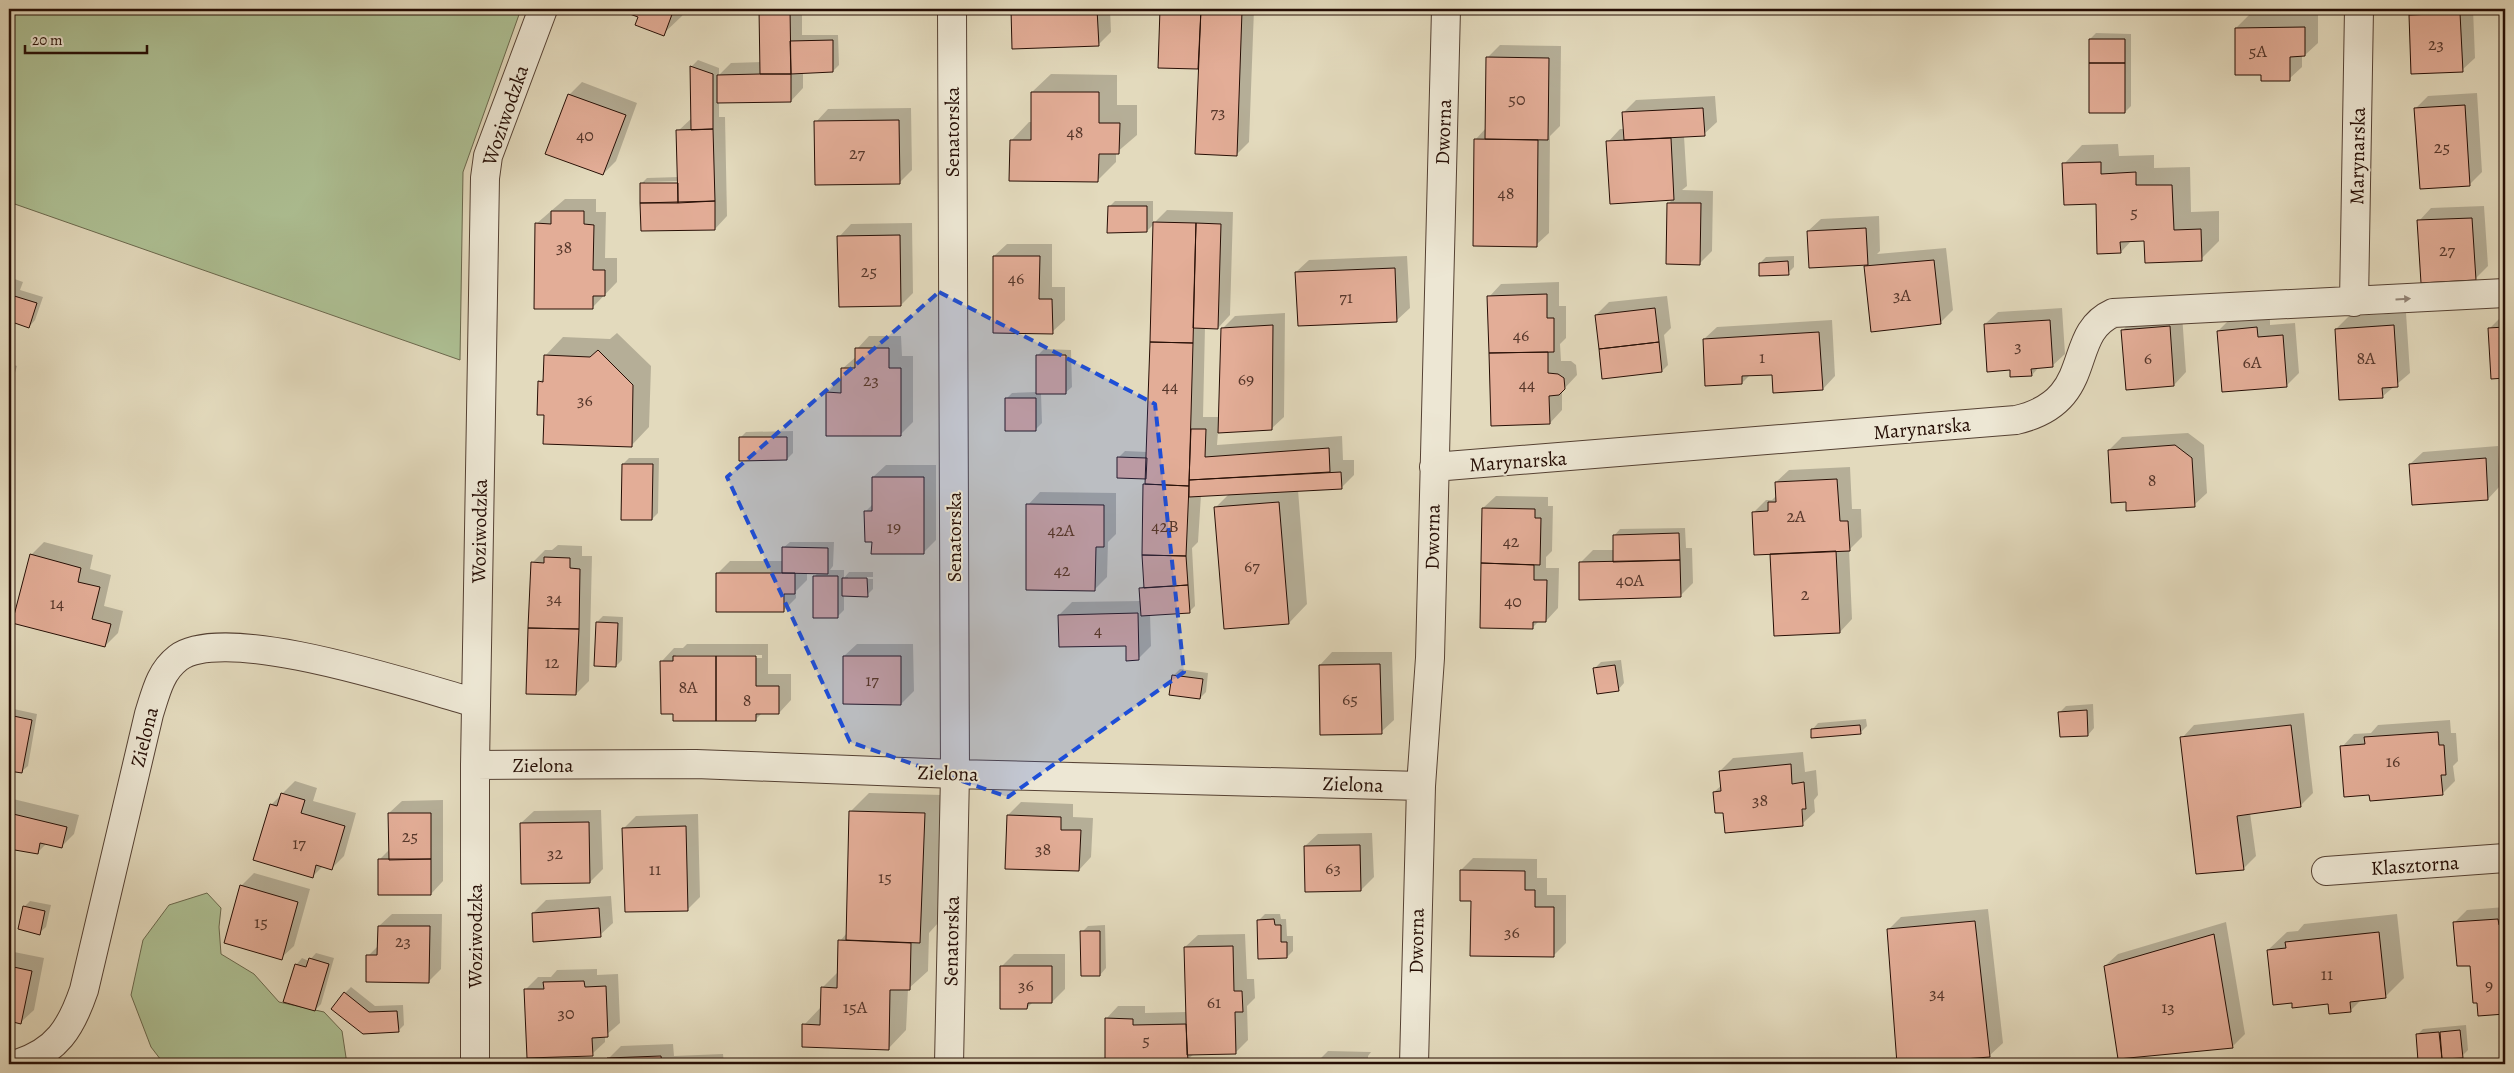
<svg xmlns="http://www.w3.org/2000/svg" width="2514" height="1073" viewBox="0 0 2514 1073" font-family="Alegreya,serif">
  <rect width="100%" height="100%" fill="#e3dabd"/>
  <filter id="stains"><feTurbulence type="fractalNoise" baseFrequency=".004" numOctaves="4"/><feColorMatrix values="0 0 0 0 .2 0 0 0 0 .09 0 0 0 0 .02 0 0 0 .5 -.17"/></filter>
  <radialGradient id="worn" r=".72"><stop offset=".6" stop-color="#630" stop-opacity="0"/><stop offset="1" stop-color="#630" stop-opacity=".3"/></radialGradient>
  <!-- green -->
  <path fill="#aec195" stroke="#6a684d" d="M9,9h512l-58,163 -3,188 -451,-158z
    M207,893l14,15 -2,19 2,27 33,20 25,28 45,10 18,19 5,33h-183l-13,-17 -20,-52 12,-55 26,-35z"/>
  <!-- shadow -->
  <path fill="#0003" fill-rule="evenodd" d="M620,9h65l-3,7 -19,18 -24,-18z
    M761,9h41v26h36l1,30 -6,6 -30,1v16l-12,13 -72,1v15h6l2,99 -12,13 -74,-45 6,-6 32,-1 -1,-46 14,-13v-52l6,-6 21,8v7l12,-12 31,-1zM684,181v3l-39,1v-3z
    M1012,9h98l1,23 -13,13 -85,2z
    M1162,9h92l-5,133 -12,12 -37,-86 -41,-2z
    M2417,9h56l2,49 -13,12 -52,-54z
    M2249,15h69v28l-13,12h-3v12l-13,12 -27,-5 -26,-46z
    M2096,33l35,1v72l-6,6 -35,-73z
    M1500,45l61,1 -1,80 -10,10 -1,97 -13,12 -60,-106 10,-11 1,-70z
    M1051,74l66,1v30h20v30l-21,18v9l-18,18 -87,-39 18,-19h3v-30z
    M582,82l55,21 -21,58 -13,13 -34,-79z
    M2477,93l5,79 -12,12 -55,-75 13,-13z
    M1715,96l2,26 -13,12 -20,2 3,50 -5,4 31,1 -1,60 -12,12 -31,-60 4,-4 -65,-57 12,-13h4l-1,-16 13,-13z
    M911,108l1,62 -13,13 -83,-61 12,-13z
    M2118,144l1,12 35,-1v13l36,-1 1,45 28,-1v30l-18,18 -55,-19h-14l-11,12 -24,-49 -33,-39 18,-19z
    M565,199h31v13h10l-1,46h12v24l-25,26 -56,-84z
    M1115,201h38v23l14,-14 66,2 -3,103 -12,13 -13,-1 -2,90h17l2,-88 13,-13 50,-3 -1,104 -13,12 -53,3 -1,13 125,-9 1,24h11v15l-12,12 -44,3 9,114 -18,19 -74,-115 15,-15 -29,2 -3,47 -6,6 3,58 -6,6 -39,2 1,32 -13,13 -11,-15 -68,-29 13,-13 69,-1v-12l4,-5 1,-106 -28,-20 7,-7 22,1 8,-229 -8,8 -38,-24z
    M2484,206l4,60 -13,13 -56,-58 12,-13z
    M1879,216l1,35 -3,3 69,-6 7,62 -13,13 -75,-56 3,-3 -58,3 -2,-36 13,-12z
    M912,223l1,70 -12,12 -62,-68 12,-13z
    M1007,244h45v43h13v33l-13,12 -58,-76z
    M1407,256l3,52 -13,12 -101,-48 13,-12z
    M1794,256v11l-6,6 -28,-10 6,-6z
    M9,277l14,5 -3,8 23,7 -8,23 -6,7 -20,-7z
    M1559,282v24h7v32l-6,6 1,17h10l5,4 1,10 -15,16v19l-12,13 -61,-126 12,-13z
    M1667,296l4,32 -7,7 4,30 -6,6 -66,-56 13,-13z
    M2062,308l3,46 -13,12 -13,1 -7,8 -21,-6 -26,-45 13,-12z
    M2406,313l4,60 -27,23 -47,-67 13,-13z
    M2182,314l4,58 -12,13 -51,-55 12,-13z
    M2270,315v10l25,-2 4,50 -13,13 -68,-55 13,-13z
    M2502,316h3v61h-13l-3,-48z
    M1832,320l3,56 -12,13 -50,-15 -23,1 -8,8 -38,-44 13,-12z
    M617,333l34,33 -2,61 -18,19 -86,-32 -5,-32 4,-4 1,-22 18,-19 47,2z
    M869,336h32l1,20h11v66l-13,13 -73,-42 12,-13h3v-11l15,-13v-7z
    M1044,349l27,1 1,37 -7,6h-24l1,30 -6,6 -30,-30 6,-6 25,-1v-36z
    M9,363l8,3 -8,27z
    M793,431v22l-6,6 -47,-21 6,-6z
    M2188,433l16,12 3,48 -13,12 -67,-4 -18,-51 13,-13z
    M2498,446l2,40 -12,13 -78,-35 13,-12z
    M629,458h30l-1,55 -6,6 -29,-55z
    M886,465h50v75l-13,13 -50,-12 -7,-30 7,-7v-27z
    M1850,467l2,42h9l1,28 -13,13 3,69 -12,13 -68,-79 -18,-41 12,-12h6l5,-5 -1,-13 13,-12z
    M1040,492l76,1v41l-8,8 -1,35 -12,12 -67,-84z
    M1496,496l52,1v9h5l-1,45 -6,6v11h13l-1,40 -12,13h-7l-7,7 -51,-1 2,-119z
    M1685,528l1,20h6l1,35 -13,13 -100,-33 13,-13h21v-14l6,-7z
    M44,542l49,13 -3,14 21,6 -7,31 19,5 -5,22 -13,13 -74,-91z
    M790,542h44l-1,24 -3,4h14v8l5,-6h24v5h-25v2h25v10l-6,6h-23v15l-6,6 -23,-40 3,-4h-11v8l-11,11v7l-13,13 -66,-37 13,-13h53v-13z
    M558,545l24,1v10h10l-3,125 -13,13 -44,-131 13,-13h7z
    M603,616l20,1 -1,43 -6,6 -19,-44z
    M687,644h81v30h23v26l-12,13h-17l-7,7 -93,-59 12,-13h9zM676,655h86v3h-88z
    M857,644h56l1,47 -13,13 -57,-48z
    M1332,652h60l2,68 -13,12 -61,-67z
    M1621,660l3,23 -6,7 -23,-22 6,-6z
    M1180,669l28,4 -2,19 -6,6 -26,-23z
    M2093,704l1,24 -6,7 -28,-23 6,-6z
    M9,708l28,6 -9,52 -7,6 -12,-3z
    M2304,713l9,80 -12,12 -51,8 6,43 -13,13 -61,-131 12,-13z
    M1866,719l1,7 -6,6 -49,-2 6,-7z
    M2450,720l1,13h5l2,28 -5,5 2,15 -13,13h-72l-28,-47 12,-13 17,-1 7,-8z
    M1803,752l2,20 11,-2 2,25 -4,5 1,12 -13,12 -78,-12 -10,-20 8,-7 -2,-14 13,-13zM1802,803l1,12h-2z
    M295,781l22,7 -4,13 43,12 -12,43 -13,13 -8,-3 -11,11 -41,-72z
    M869,793l73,2 -4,128 -9,10 -1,38 -20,18 -2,41 -18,19 -84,-24 18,-19v-18l17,-17 1,-30 7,-8 4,-122z
    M9,798l70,17 -5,19 -13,13 -14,-4 -10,10 -28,-5z
    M443,800v81l-12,13 -52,-34 11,-11 -1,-36 13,-12z
    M1021,802l52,2v13l20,1 -2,39 -12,13 -71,-55z
    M601,810l2,59 -13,13 -69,-59 13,-12z
    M698,814l2,83 -12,12 -65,-80 13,-13z
    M1372,833l2,44 -13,13 -56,-44 13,-12z
    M1473,858l64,1v19h10v17h19v48l-13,13 -81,-56 -11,-30z
    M254,873l56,16 -16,57 -13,12 -40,-72z
    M611,896l2,27 -13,12 -67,-22 13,-13z
    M30,901l21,4 -5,22 -7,6 -15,-26z
    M2505,907v106l-26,2 -8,-51 -17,-41 13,-13z
    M1988,909l15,134 -13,12 -92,7 -10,-132 13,-13z
    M392,914h50l-1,55 -12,12 -61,-25 11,-11v-19z
    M1265,914h15l1,5h5l1,17h6v15l-6,6 -28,-37z
    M2397,914l7,64 -18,18 -24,3 -12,12 -21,-9h-36l-25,-52 19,-18 11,-1 6,-7z
    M2226,922l19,112 -12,12 -128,-80 13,-12z
    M1105,925l1,43 -6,7 -18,-43 6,-6z
    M1245,934l2,45h7l1,19 -8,8 1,34 -13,13 -41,1 -7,6h-17v4h-46v-4l-18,-41 12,-13h27v7l42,-1 -2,-65 13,-12z
    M9,951l35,7 -10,52 -13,12 -12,-2z
    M316,953l18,5 -13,46 -6,6 -19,-45 6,-7 7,3z
    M1014,954h51v35l-13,13h-19l-6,6 -26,-41z
    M597,969v6l21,-1 2,49 -15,13v6l-13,12 -67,-64 13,-13h13l6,-7z
    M351,987l24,19 28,-1 1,20 -6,6 -34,2 -19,-40z
    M2466,1025l2,25 -6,6 -43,4 -2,-25 6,-6z
    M673,1044l1,12 49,-2 1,10h-115l-1,-5 13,-13z
    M1328,1051l43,1 -3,4v8h-53z"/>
  <!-- building -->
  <path fill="#e3ad97" stroke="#260e05" d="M616,9h58l-10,27 -29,-11 3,-8z
    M759,9h31l1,65h-31z
    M1011,9h86l2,37 -87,3z
    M1160,9h41l-3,60 -40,-1z
    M1201,9l41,2 -5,145 -42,-2z
    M2460,13l3,59 -52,2 -2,-59z
    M2305,27v29l-15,1v24h-29v-6h-26v-47z
    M2089,39h36v24h-36z
    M833,40v32l-42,2 -1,-33z
    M1486,57l63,1 -1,82 -63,-1z
    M2089,63h36v50h-36z
    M690,66l23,8v55l-22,1z
    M760,74h31v28l-74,1v-28z
    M1031,92h68v31h21l-1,31h-20l-1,28 -89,-1 1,-41h21z
    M568,94l58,21 -23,60 -58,-21z
    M2465,105l5,81 -50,3 -6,-81z
    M1703,108l2,28 -81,4 -2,-28z
    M899,120l1,64 -85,1 -1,-64z
    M713,129l2,72 -37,2 -2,-73z
    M1671,138l3,62 -64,4 -4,-63z
    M1474,139l64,1 -1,107 -64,-1z
    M2101,162v12l35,-2v13h36l2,45 27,-1 1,32 -57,2 -1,-22 -24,1 1,11 -24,1 -1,-50 -32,1 -2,-42z
    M640,183h38v20h-38z
    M715,201v29l-74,1 -1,-28z
    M1667,203h34l-1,62 -34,-1z
    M1108,206h39v26l-40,1z
    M551,211h33v13l10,1 -1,45h12v26h-12v13h-59l1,-86 16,1z
    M2472,218l4,62 -55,3 -4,-63z
    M1153,222l43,1 -3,120 -43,-1z
    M1196,223l25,1 -3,105 -25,-1z
    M1866,228l2,37 -59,3 -2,-37z
    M900,235l1,71 -62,1 -2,-71z
    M993,256h47l-1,43h13l1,35 -60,-1z
    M1934,260l7,64 -70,8 -7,-66z
    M1788,261l1,14 -30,1v-13z
    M1395,268l2,54 -99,4 -3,-54z
    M1547,294v24h7v34l-65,1 -2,-57z
    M11,295l26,8 -8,25 -20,-7z
    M1655,308l4,34 -60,7 -4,-34z
    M2050,320l3,47 -22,2 1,7 -22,1v-7l-23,2 -3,-48z
    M1273,325l-1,105 -54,3 3,-105z
    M2394,325l4,62 -16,1 1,10 -44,2 -4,-71z
    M2170,326l4,60 -48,4 -5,-60z
    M2257,327l1,10 25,-2 4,52 -65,5 -5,-61z
    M2505,327v51l-14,1 -3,-51z
    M1819,332l4,58 -50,3 -1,-18 -30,1v8l-37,2 -2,-47z
    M1150,342l43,1 -4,143 -44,-2z
    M1659,342l3,30 -60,7 -3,-30z
    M855,348h34v20h12v68h-75v-44l15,1v-25h14z
    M598,350l35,35 -1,62 -89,-3 1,-29h-7l1,-34 5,1 1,-27 46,2z
    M1548,352v21l10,1 6,4 1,11 -6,6 -10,1 1,28 -59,2 -2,-73z
    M1036,355h30v39h-30z
    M1005,398h31v33h-31z
    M1191,429h15l-1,28 124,-9 1,24 -141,8z
    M739,437h48v23l-48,1z
    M2175,445l17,13 3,49 -69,4v-9l-15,1 -3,-53z
    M1117,457l30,1 -1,21 -29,-1z
    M2486,458l2,42 -76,5 -3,-41z
    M622,464h31l-1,56h-31z
    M1341,472l1,17 -153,8v-17z
    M872,477h52v77h-53l1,-12h-7l-1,-31h8z
    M1837,479l3,42h8l2,30 -96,4 -2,-43 16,-1v-9h8l-1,-20z
    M1143,484l46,2 -3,70 -44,-1z
    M1279,502l10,122 -65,5 -10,-122z
    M1026,504l78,1v42h-8l-1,44 -69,-1z
    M1482,508l53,1v9h6l-1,47 -59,-2z
    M1679,533l1,27 -67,2v-27z
    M782,547l46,1v26l-46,-1z
    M1836,551l4,82 -66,3 -4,-82z
    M30,554l51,14 -3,14 22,5 -8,32 19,5 -6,23 -93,-24z
    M1142,555l44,1 2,29 -44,3z
    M544,557l26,1v10l10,1 -1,60 -51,-1 3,-66 13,1z
    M1680,560l1,37 -102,3v-38z
    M1481,563l53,2v15h13l-1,42h-13v7l-53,-1z
    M716,573h79v21h-11v18h-68z
    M813,576h25v42h-25z
    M842,578h25l1,19 -26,-1z
    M1188,585l2,28 -49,3 -2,-28z
    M1138,613l1,47 -13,1v-15l-67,1 -1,-32z
    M596,622l22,1 -2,44 -22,-1z
    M528,628l51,1 -3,66 -50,-1z
    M673,656h43v65h-43v-7h-12l-1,-53h13z
    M716,656h40v30h23v28h-23v7h-40z
    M843,656h58v49l-58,-1z
    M1380,664l2,70 -62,1 -1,-70z
    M1615,665l4,26 -22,3 -4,-26z
    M1172,675l31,4 -3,20 -31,-4z
    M2087,710l1,26 -28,1 -2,-25z
    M9,715l23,5 -10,53 -13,-2z
    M1860,725l1,9 -50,4v-9z
    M2291,725l10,82 -64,9 7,54 -48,4 -16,-137z
    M2438,732l1,13h5l2,30h-5l2,20 -73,6 -1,-6 -25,2 -4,-51 25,-2 -1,-7z
    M1791,764l1,20 12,-2 2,27h-4l1,17 -78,7 -2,-20h-8l-2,-21 8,-1 -2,-20z
    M281,793l24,7 -4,13 44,13 -13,44 -16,-5 -3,13 -60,-18 17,-56 7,2z
    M849,811l76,2 -5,130 -74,-3z
    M9,813l58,14 -5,21 -22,-5 -2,11 -29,-5z
    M388,813h43v46l-42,1z
    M1007,815l54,2v13h20l-2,41 -74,-2z
    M589,822l1,61 -69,1 -1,-61z
    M686,826l2,85 -63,1 -3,-84z
    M1360,845l1,46 -56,1 -1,-46z
    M378,859h53v36h-53z
    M1460,870l65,1v19h10v17h19v50l-84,-1 1,-55h-11z
    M240,885l58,17 -16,58 -58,-17z
    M23,906l22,5 -5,24 -22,-6z
    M599,908l2,29 -68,5 -1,-29z
    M1274,919l1,6h6v17h6v16l-29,1 -1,-39z
    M2498,919l1,6h6v89l-27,2 -1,-13h-4l-3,-37h-13l-4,-44z
    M1975,921l15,136 -93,7 -10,-135z
    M378,926h52l-1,57 -63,-1v-27h11z
    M1080,931h20v45h-19z
    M2379,932l7,66 -36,4 1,10 -22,2 -1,-10 -36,4v-5l-19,2 -6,-55 19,-2 -1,-6z
    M2214,934l19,114 -115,11 -14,-93z
    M838,940l73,3 -1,47h-20l-1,60 -87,-3v-23l18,1 1,-38 16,1z
    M1233,946l1,45h8l1,21h-8l1,42 -49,1 -3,-108z
    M309,958l20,6 -14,47 -32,-9 12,-38 11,3z
    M9,966l23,5 -11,53 -12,-3z
    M1000,966h52v37h-24l-1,6h-27z
    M584,981l1,6 21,-1 2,51 -16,1 1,18 -66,2 -3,-69h20l-1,-7z
    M344,992l25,20 28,-1 2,21 -36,2 -32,-25z
    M1105,1018l28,1v6l53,-1 2,38 -83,-1z
    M2460,1030l3,28 -21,1 -2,-27z
    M2439,1032l3,27 -24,2 -2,-27z
    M661,1056l1,8h-55v-6z
    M1123,1061h41v3h-42z"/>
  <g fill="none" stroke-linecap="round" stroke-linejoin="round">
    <defs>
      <path id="minor" d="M2354,302l5,-293
        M1434,467l582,-47c82,-19 48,-85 97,-107l392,-20
        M475,765l221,-1 259,10 466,12
        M2326,871l179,-13
        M17,1064c40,-13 54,-36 67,-74l65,-276c7,-22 11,-42 29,-56 47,-36 240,29 298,45
        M475,1064v-299l10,-587 3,-22 55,-147
        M949,1064l6,-290 -3,-765
        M1414,1064l7,-278 9,-128 16,-649"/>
    </defs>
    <!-- minor casing -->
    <use href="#minor" stroke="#554133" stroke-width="30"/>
    <!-- minor -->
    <use href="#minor" stroke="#ede7d4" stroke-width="28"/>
  </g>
  <!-- one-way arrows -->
  <defs><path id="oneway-solid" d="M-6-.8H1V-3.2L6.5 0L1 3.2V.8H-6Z" transform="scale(1.25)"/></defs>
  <use fill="#938577" href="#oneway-solid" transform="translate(2403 299) rotate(-3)"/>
  <!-- marked area -->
  <path fill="#1d4ed8" fill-opacity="0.2" stroke="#1d4ed8" stroke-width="4" stroke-dasharray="10 6" stroke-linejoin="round" d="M939,292l216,112 29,268 -176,125 -158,-55 -123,-265z"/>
  <g text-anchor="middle" stroke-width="4" stroke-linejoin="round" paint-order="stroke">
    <!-- number labels -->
    <g font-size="18" fill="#55362a">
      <text x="2436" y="50">23</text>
      <text x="2258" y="57">5A</text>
      <text x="1517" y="105">50</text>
      <text x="1218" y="118">73</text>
      <text x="1075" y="138">48</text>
      <text x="585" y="141">40</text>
      <text x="2442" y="153">25</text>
      <text x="857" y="159">27</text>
      <text x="1506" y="199">48</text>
      <text x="2134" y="218">5</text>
      <text x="564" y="253">38</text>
      <text x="2447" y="256">27</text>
      <text x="869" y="277">25</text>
      <text x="1016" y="284">46</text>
      <text x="1902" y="301">3A</text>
      <text x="1346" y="303">71</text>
      <text x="1521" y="341">46</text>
      <text x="2018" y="352">3</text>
      <text x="1762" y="363">1</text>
      <text x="2148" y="364">6</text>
      <text x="2366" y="364">8A</text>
      <text x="2252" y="368">6A</text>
      <text x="1246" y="385">69</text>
      <text x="871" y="386">23</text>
      <text x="1527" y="390">44</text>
      <text x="1170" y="392">44</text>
      <text x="585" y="406">36</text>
      <text x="2152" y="486">8</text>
      <text x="1796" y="522">2A</text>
      <text x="1165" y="532">42B</text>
      <text x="894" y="533">19</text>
      <text x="1061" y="536">42A</text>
      <text x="1511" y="547">42</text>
      <text x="1252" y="572">67</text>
      <text x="1062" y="576">42</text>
      <text x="1630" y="586">40A</text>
      <text x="1805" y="600">2</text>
      <text x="554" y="604">34</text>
      <text x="1513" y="607">40</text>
      <text x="57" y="609">14</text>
      <text x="1098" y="636">4</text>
      <text x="552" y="668">12</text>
      <text x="872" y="686">17</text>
      <text x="688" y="693">8A</text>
      <text x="1350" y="705">65</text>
      <text x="747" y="706">8</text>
      <text x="2393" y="767">16</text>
      <text x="1760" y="806">38</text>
      <text x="410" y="842">25</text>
      <text x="299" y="849">17</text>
      <text x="1043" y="855">38</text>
      <text x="555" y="859">32</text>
      <text x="1333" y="874">63</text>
      <text x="655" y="875">11</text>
      <text x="885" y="883">15</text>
      <text x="261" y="928">15</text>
      <text x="1512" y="938">36</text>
      <text x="403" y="947">23</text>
      <text x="2327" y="980">11</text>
      <text x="1026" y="991">36</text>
      <text x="2489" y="991">9</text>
      <text x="1937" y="999">34</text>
      <text x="1214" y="1008">61</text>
      <text x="855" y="1013">15A</text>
      <text x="2168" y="1013">13</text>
      <text x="566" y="1019">30</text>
      <text x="1146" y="1046">5</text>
    </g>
    <!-- street labels -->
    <g font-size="20" fill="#260e05" stroke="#ede7d4">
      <text transform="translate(505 115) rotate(-71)" y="7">Woziwodzka</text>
      <text transform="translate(952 132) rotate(-90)" y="7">Senatorska</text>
      <text transform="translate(1443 132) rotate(-88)" y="7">Dworna</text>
      <text transform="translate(2357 156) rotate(-89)" y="7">Marynarska</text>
      <text transform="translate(1922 428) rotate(-5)" y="7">Marynarska</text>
      <text transform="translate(1518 461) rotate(-4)" y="7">Marynarska</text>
      <text transform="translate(479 531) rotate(-89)" y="7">Woziwodzka</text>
      <text transform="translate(954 537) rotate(-90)" y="7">Senatorska</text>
      <text transform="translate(1432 537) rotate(-89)" y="7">Dworna</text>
      <text transform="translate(144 737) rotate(-76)" y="7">Zielona</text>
      <text x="543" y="772">Zielona</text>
      <text transform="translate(948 773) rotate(2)" y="7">Zielona</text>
      <text transform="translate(1353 784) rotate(2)" y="7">Zielona</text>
      <text transform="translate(2415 865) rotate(-4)" y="7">Klasztorna</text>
      <text transform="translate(475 936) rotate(-90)" y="7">Woziwodzka</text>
      <text transform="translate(951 941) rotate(-89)" y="7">Senatorska</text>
      <text transform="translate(1416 941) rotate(-89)" y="7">Dworna</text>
    </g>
  </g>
  <!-- margin -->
  <rect width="2514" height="1073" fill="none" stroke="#e3dabd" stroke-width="30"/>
  <rect x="10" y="10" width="2494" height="1053" fill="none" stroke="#260e05" stroke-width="2.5"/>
  <rect x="15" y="15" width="2484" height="1043" fill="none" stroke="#260e05"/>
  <!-- scale -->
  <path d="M25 45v8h122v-8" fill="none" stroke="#260e05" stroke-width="2.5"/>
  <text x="32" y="45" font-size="15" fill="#260e05" stroke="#ede7d4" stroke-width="4" paint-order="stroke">20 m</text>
  <rect width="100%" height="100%" filter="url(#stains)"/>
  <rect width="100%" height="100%" fill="url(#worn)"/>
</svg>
